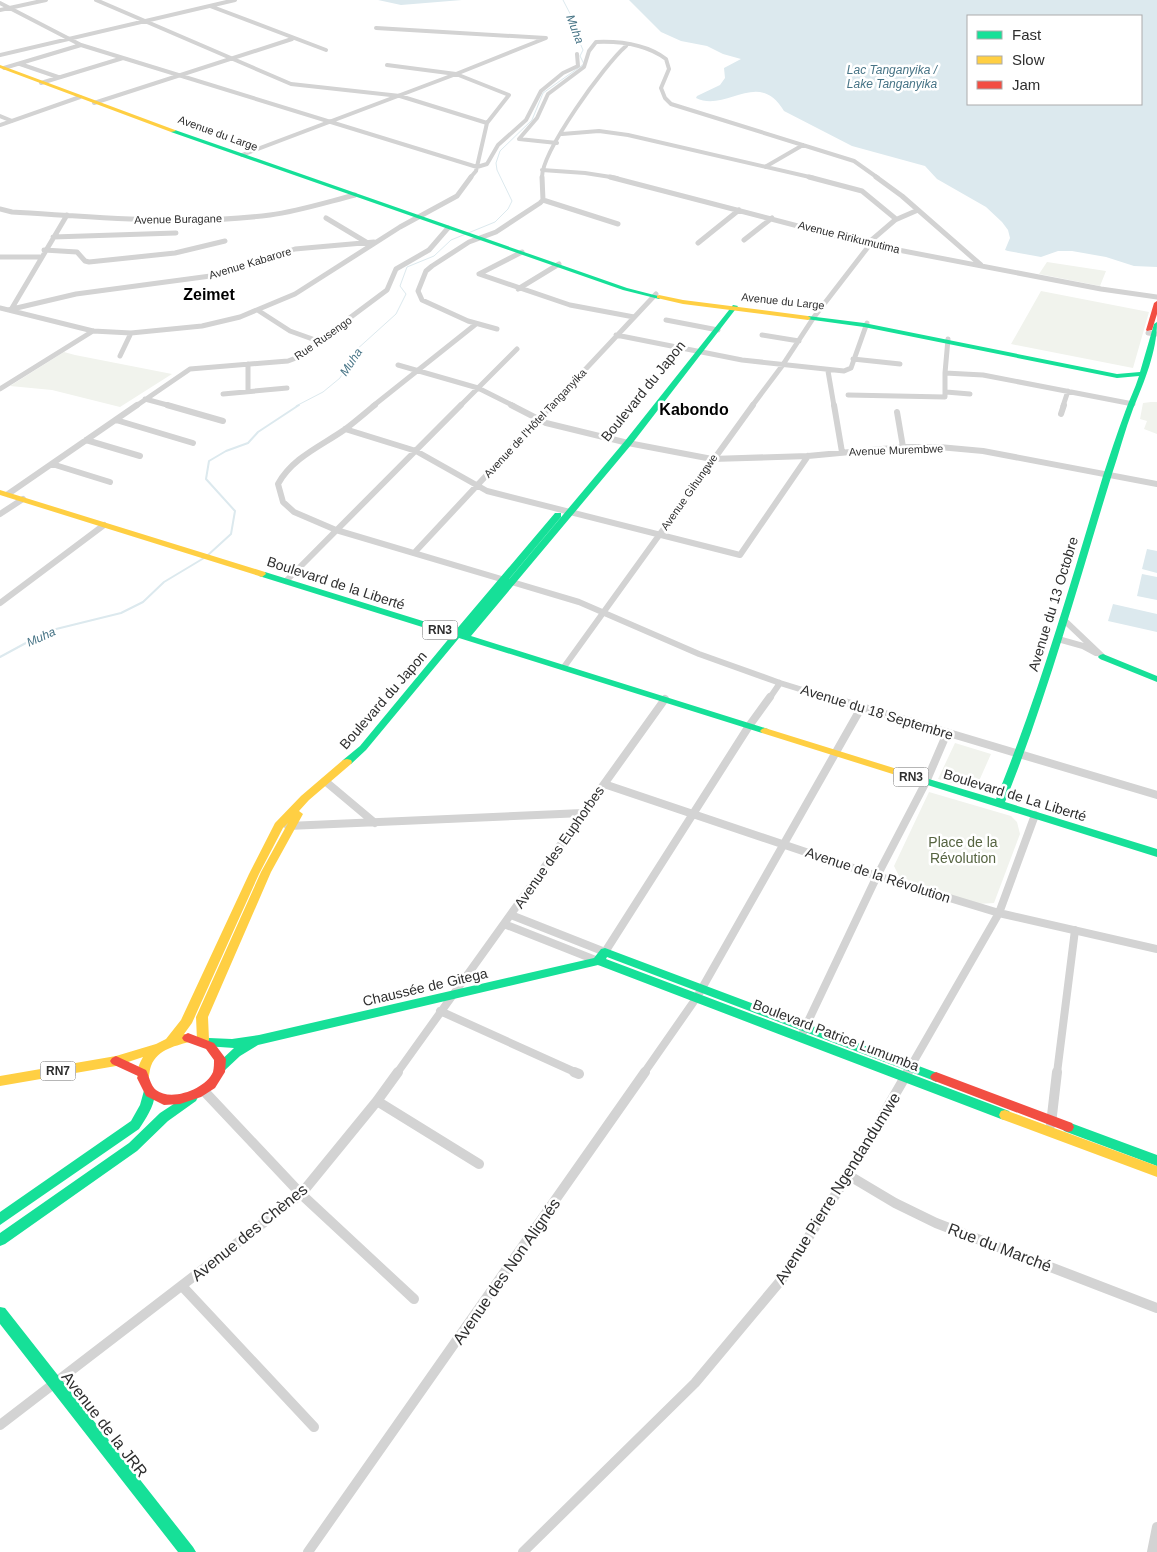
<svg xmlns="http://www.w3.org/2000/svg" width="1157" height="1552" viewBox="0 0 1157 1552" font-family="Helvetica,sans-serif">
  <rect width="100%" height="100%" fill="#fff"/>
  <!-- green -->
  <path fill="#f1f3ed" d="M1047,262l59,9 -6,15 -61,-12z
    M1041,291l108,21 -16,56 -122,-24z
    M64,352l11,3 97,19 -52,33 -68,-17 -42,-4z
    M1151,402h6v32l-13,-5 3,-8 -7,-2 3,-16z
    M955,743l36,11 -16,36 -37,-11z
    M929,792l82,24 6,6 3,12 -26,69 -16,1 -78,-26 -6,-12z"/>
  <!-- water -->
  <path fill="#dce9ee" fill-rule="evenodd" d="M378,0h84l-61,5z
    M629,0h528v267l-23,-1 -28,-9 -34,-6h-14l-17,6 -33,-6 -3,-1 5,-12 -2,-8 -6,-8 -16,-15 -49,-28 -12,-13 -73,-20 -68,-35c-25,-43 -58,2 -88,-13l1,-2 23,-11 5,-7 -1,-10 17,-9 -18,-5 -16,-8 -26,-5 -20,-9zM968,16h173v88h-173z
    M1147,549l10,2v22l-15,-4z
    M1142,574l15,3v23l-20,-4z
    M1113,604l44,10v18l-49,-11z"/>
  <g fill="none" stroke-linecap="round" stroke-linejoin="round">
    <!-- stream-far1 -->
    <path stroke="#dce9ee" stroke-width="1" d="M296,406l27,-14 17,-14 15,-27 41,-37 10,-20 -6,-8 7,-19 27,-11 17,-16 44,-18 13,-13 4,-8 -15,-31 -1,-7 4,-12 32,-31 11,-27 41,-29 -4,-8 3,-6 -6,-14 1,-7 -15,-29"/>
    <!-- stream -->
    <path stroke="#dce9ee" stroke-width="2" d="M208,555l23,-21 4,-23 -29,-32 3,-18 17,-10 22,-8 10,-11 41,-27
      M0,657l48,-26 73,-18 22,-11 21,-20 40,-24"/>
    <!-- street-far4 -->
    <path stroke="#d3d3d3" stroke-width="4" d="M96,0l195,84 109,12 87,27
      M0,3l81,42 396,122 10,-3 11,-19 28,-25 15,-29 22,-18 15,-7 -1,-12
      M210,6l116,44
      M0,10l46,-10
      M376,28l170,10 -90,36 53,21 -22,28 -11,48 -6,7
      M0,55l235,-55
      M20,64l38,13
      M387,65l69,9
      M4,68l77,-23
      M41,83l82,-25
      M94,103l198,-64
      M0,116l12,5
      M0,125l80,-28
      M562,134l37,-3 29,4 186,43
      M557,143l-38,-4 18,-21 11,-24 36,-27 5,-16 7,-9c24,-1 51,3 70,17l3,10 -8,19 4,10 6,6 183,57 24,17
      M242,155l214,-81
      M765,167l38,-22
      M542,170l43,3 32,5
      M542,178c-1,-26 63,-114 84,-132"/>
    <!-- street-far3 -->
    <path stroke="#d3d3d3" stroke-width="5" d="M610,177l257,67 234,45 56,8
      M809,177l53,14 34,28
      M876,177l26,19 79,69
      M543,200l75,24
      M0,209l12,3c86,5 173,14 258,3 29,-4 57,-13 85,-20
      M326,218l40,24
      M53,237l123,-4
      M744,240l28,-22
      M698,243l41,-33
      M44,250l33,2 8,9 4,1 86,-9 50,-12
      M522,252l-43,22 91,31 64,12
      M0,257h40
      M518,289l41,-25
      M0,308l93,23 38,2 71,-7 38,-9 55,-23 105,-67 57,-31 14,-19
      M12,308l55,-93
      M8,310l68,-16 142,-19 77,-26 79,-7
      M259,311l31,20 28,10
      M666,320l52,10
      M497,329l-29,-8 -46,-21 -4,-9 8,-20 6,-5 37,-24 27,-10 44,-29 3,-3 -1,-23
      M1148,333l9,1
      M616,335l126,25 102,11 7,-3 16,-45
      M762,335l37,6
      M948,339l-3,34 38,2 150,29
      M120,356l11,-23
      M853,359l47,5
      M248,364v27
      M398,365l80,23 36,18
      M828,371l6,35
      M0,389l93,-58
      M946,392l24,2
      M223,394l64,-6
      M848,395l97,2v-24
      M145,399l26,7
      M136,406l54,-37 98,-8 8,-3 91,-68 9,-21 33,-19 19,-22
      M373,406l103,-82
      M460,406l57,-57
      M551,406l105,-112
      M752,406l30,-40 32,-49 54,-70 -1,-3 28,-24 23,-10
      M1063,406l5,-15"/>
    <!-- street-far2 -->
    <path stroke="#d3d3d3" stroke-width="6" d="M167,405l56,16
      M375,405c-10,8 -20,17 -31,25 -23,16 -52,28 -66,54l5,18 11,10 42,18 243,72 120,52 81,29 52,16
      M511,405l35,18 82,20 84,16 96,-3 95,-9h36l44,4 174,33
      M834,405l8,47
      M897,412l6,35
      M1061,414l3,-9
      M116,420l77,23
      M345,429l71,22 71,40 253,64 68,-99
      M86,440l54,16
      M52,464l58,18
      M8,494l129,-89
      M0,514l23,-15
      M415,552l137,-147
      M286,581l175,-176
      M0,603l104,-78
      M1063,619l40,38
      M1058,639l25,7 13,7
      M564,667l189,-262
      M769,699l11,-16"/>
    <!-- street-far1 -->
    <path stroke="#d3d3d3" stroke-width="8" d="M828,697l329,98
      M325,781l50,42
      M604,784l273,92 122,37 158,36
      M288,826l295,-13
      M511,915l94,37 144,-226 21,-29
      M504,924l94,37
      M440,1011l137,62
      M803,1032l74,-156 49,-94 21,-49
      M397,1073l268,-374
      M644,1073l53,-76 164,-289
      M907,1073l92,-160 36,-98
      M1057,1073l18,-143"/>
    <!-- street -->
    <path stroke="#d3d3d3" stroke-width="10" d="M574,1072l5,2
      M204,1091l97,103 113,105
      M377,1101l102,63
      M1051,1124l6,-52
      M848,1175l47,28 41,20 221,85
      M182,1286l132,141
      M0,1425l301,-231 76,-93 21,-29
      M308,1552l337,-480
      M523,1552l172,-169 87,-104 66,-104 60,-103
      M1152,1552l5,-25"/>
    <!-- fast -->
    <path fill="#16e098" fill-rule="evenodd" d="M171,130h4l452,158 35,9 -3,2 -36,-9 -452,-158z
      M733,305l5,1 -107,139 -160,191 297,93 2,2 -2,2h-6l-303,-95 -93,112 -15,14h-8l-1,-2 1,-2 17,-14 91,-110 -192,-60 -1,-2 1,-2h6l190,59 100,-118h6v4l-98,117 162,-193z
      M808,316l56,7 253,51 23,-2 14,-48 3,-2c0,30 -13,60 -24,87 -8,21 -14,44 -21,65 -34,110 -64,221 -107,328l152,47v8l-239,-75 -1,-2 5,-3 74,22c43,-105 74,-214 107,-323 7,-21 14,-43 22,-64 4,-12 10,-23 14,-36l-22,2 -253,-51 -58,-8 -1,-1z
      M1103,654l54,22v6l-57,-23 -2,-2 2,-2z
      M605,948l335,126 2,3 -2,3 -4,2 -4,-2 -325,-123 -1,2 403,152 2,4 -2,4 -4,1 -4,-1 -403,-154 -340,80 -18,11 -16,15 -4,2 -4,-2 -2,-3 2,-3 18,-17 -29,-2 -2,-3 2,-3 4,-2 23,1 27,-4 335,-77 7,-9z
      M149,1086l4,1c6,13 -7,31 -14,42l-139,96v-13l131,-91 9,-16 5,-18z
      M192,1092l4,1 2,4 -2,4 -28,20 -31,30 -132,93 -5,2v-13l129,-90 31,-30z
      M1068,1122l89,33v11l-93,-35 -2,-4 2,-4z
      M0,1307l5,1 188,239 3,5h-18l-178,-228z"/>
    <!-- slow -->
    <path fill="#ffcf43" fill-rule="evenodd" d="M0,65l175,65 1,1 -5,1 -171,-64z
      M659,295l24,5 125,16 3,2 -3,2 -125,-16 -26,-6v-2z
      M0,490l265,82 1,2 -4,3 -3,-1 -259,-81z
      M765,728l161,50 1,2 -5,3 -4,-1 -156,-49 -2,-2 2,-2z
      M347,759l4,1 1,2 -1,2 -42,36 -10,11 4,3 -32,58 -63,145 1,23 -2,3 -4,2 -4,-2 -2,-3 -1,-23 65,-145 27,-49 -5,5 -24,46 -67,149 -8,11 8,1 2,3 -2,3c-15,5 -34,7 -41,25 -2,5 -1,10 -4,15l-4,2 -4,-2c-4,-7 0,-17 4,-24l-27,9 -116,20v-10l116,-20 40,-12 10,-5 15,-19 68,-146 26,-51 26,-27 42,-36z
      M1005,1110l152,56v11l-156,-58 -2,-4 2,-4z"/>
    <!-- jam -->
    <path fill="#f24e42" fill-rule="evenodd" d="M1157,301v13l-5,16 -5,1 -1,-1 8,-27z
      M188,1033l26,10 12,16 -1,13 -10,16 -14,9 -21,7 -16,1 -18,-9 -9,-18 1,-2 -26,-12 -2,-3 2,-3 4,-2 30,14c3,5 4,15 10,20 15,12 50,-1 57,-18 1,-4 1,-9 1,-12l-8,-11 -22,-8 -2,-3 2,-3z
      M936,1072l136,51 2,4 -2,4 -4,1 -136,-52 -2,-3 2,-3z"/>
  </g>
  <g text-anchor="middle" stroke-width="5" stroke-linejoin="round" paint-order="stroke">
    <!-- far-street labels -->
    <g font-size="11" fill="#2e2e2e" stroke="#fff">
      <text transform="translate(218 133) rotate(20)" y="4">Avenue du Large</text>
      <text transform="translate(178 219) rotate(-1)" y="4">Avenue Buragane</text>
      <text transform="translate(849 237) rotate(14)" y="4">Avenue Ririkumutima</text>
      <text transform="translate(250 263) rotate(-17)" y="4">Avenue Kabarore</text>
      <text transform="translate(783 301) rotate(6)" y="4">Avenue du Large</text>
      <text transform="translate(323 338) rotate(-35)" y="4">Rue Rusengo</text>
      <text transform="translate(535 423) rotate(-47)" y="4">Avenue de l'Hôtel Tanganyika</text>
      <text transform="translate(896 450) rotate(-2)" y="4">Avenue Murembwe</text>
      <text transform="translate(689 492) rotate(-55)" y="4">Avenue Gihungwe</text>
    </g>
    <!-- far-water labels -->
    <g font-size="12" font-style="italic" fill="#477486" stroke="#fff">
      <text transform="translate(575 29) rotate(69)" y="4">Muha</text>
      <text x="892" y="74">Lac Tanganyika /<tspan x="892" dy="14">Lake Tanganyika</tspan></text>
      <text transform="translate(351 362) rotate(-56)" y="4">Muha</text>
      <text transform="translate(41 637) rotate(-24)" y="4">Muha</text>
    </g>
    <!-- shield labels -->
    <g fill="#fff" stroke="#6d6d6d" stroke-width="1">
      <rect x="422.5" y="620.5" width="35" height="19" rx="4"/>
      <rect x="893.5" y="767.5" width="35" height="19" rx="4"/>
      <rect x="40.5" y="1061.5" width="35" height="19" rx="4"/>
    </g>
    <g font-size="12" font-weight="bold" fill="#2e2e2e">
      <text x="440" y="634">RN3</text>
      <text x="911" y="781">RN3</text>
      <text x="58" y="1075">RN7</text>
    </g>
    <!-- street labels -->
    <g font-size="14" fill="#2e2e2e" stroke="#fff">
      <text transform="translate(643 391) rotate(-51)" y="5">Boulevard du Japon</text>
      <text transform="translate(336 583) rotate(18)" y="5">Boulevard de la Liberté</text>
      <text transform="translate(1053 604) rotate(-73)" y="5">Avenue du 13 Octobre</text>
      <text transform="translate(383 700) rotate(-49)" y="5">Boulevard du Japon</text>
      <text transform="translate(877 712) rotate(17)" y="5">Avenue du 18 Septembre</text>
      <text transform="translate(1015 795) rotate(17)" y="5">Boulevard de La Liberté</text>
      <text transform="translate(559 847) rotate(-55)" y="5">Avenue des Euphorbes</text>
      <text transform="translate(878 875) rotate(18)" y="5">Avenue de la Révolution</text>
      <text transform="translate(425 987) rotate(-13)" y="5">Chaussée de Gitega</text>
      <text transform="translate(836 1035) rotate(21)" y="5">Boulevard Patrice Lumumba</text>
    </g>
    <!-- park labels -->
    <g font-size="14" fill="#566441" stroke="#fff">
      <text x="963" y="847">Place de la<tspan x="963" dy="16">Révolution</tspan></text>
    </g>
    <!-- far-district labels -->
    <g font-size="16" font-weight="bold" fill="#000" stroke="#fff">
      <text x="209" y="300">Zeimet</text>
      <text x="694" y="415">Kabondo</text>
    </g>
    <!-- near-street labels -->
    <g font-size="16" fill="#2e2e2e" stroke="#fff">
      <text transform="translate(837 1188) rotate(-58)" y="6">Avenue Pierre Ngendandumwe</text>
      <text transform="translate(249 1232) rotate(-39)" y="6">Avenue des Chènes</text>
      <text transform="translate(1000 1247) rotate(21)" y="6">Rue du Marché</text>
      <text transform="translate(506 1271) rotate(-55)" y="6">Avenue des Non Alignés</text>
      <text transform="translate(105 1424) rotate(52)" y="6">Avenue de la JRR</text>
    </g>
  </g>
  <!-- legend -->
  <rect x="967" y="15" width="175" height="90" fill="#ffffff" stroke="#ababab"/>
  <rect x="977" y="31" width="25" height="8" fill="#16e098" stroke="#ababab"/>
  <text x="1012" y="40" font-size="15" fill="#2e2e2e">Fast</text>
  <rect x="977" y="56" width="25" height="8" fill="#ffcf43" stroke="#ababab"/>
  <text x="1012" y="65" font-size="15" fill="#2e2e2e">Slow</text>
  <rect x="977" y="81" width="25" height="8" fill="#f24e42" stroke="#ababab"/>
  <text x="1012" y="90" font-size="15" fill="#2e2e2e">Jam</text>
</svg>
